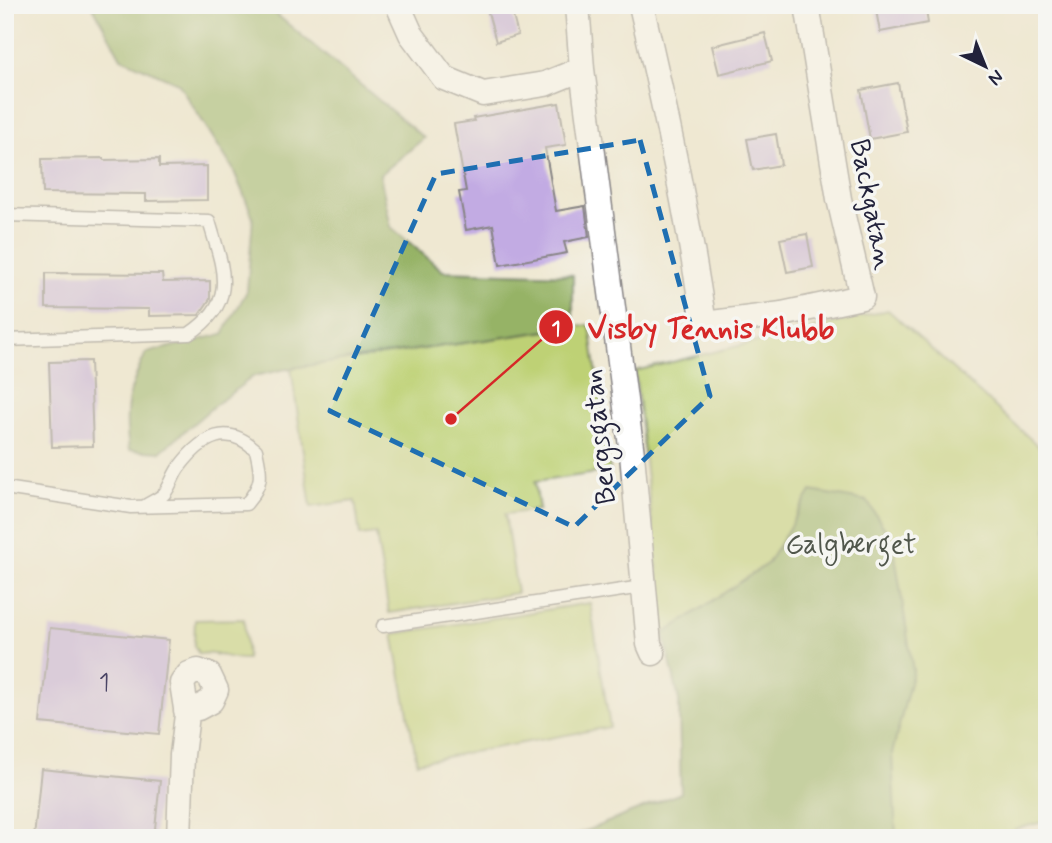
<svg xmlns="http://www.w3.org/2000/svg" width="1052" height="843" viewBox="0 0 1052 843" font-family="Mynerve,sans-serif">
  <rect width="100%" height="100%" fill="#f6f6f2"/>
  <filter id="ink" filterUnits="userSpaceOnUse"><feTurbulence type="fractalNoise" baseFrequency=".0143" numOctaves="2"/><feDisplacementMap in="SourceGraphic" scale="14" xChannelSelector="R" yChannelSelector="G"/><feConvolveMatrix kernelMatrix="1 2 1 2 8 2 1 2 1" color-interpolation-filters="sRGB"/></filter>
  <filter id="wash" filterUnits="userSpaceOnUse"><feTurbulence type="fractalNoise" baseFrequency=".00686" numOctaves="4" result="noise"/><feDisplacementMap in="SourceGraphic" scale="28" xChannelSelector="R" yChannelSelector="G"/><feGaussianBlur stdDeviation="1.57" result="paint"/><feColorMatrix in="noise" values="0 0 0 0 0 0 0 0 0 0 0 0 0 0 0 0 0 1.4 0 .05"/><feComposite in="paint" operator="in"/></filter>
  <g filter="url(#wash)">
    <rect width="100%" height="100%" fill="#efe8d2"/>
    <!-- green -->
    <path fill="#bed174" stroke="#707a58" stroke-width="2" d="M888,310l159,144v367l-32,8v9h-447l113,-45 -2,-93 -15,-67 -29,-262z
      M590,325l20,146 -75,11 4,28 -34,4 12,79 -128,20 -13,-79 -16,2 -5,-35 -44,6 -20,-139z
      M590,603l20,124 -193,35 -24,-128z
      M244,619l3,40c-19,1 -29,-8 -48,-5l-5,-8 1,-26z"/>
    <!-- forest -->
    <path fill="#96b366" stroke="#5c6a50" stroke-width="2" d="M92,5h178l6,9 148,124 -44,37 11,52 52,44 130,4v52l-282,41 -37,8 -40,30 -54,46 -31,-2c-6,-42 -1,-59 17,-97l77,-19 24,-43 6,-74 -20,-48 -55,-86 -57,-25z
      M811,491l56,10 26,41 20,129 -21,83 4,84h-328l113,-45 -2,-93 -15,-66 104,-71z"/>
    <g id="blocks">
      <!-- building -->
      <path fill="#c2abe3" d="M486,5h24l8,30 -22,7z
        M875,5h50l3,18 -48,9z
        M765,33l7,28 -53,13 -7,-28z
        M898,83l9,49 -37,7 -9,-49z
        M559,103l7,42 -21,3 11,63 29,-5 4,31 -25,5 3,11 -67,12 -7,-40 -27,5 -7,-38 7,-1 -12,-67 20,-3 -1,-3z
        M776,134l5,31 -28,5 -6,-31z
        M104,158v2l55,-1v8l48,-1v34l-61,1v-7l-103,-1 -1,-34z
        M807,234l6,33 -26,5 -7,-33z
        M46,273l116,1 1,8 47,-1v18l-11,16 -50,1v-7l-103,-1z
        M90,361l3,85 -41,1 -3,-85z
        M50,628l119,12 -10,94 -119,-11z
        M41,769l119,12 -6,57h-120z"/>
    </g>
  </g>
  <g filter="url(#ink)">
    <use href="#blocks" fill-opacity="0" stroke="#888586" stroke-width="2"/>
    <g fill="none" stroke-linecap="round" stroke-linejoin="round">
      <defs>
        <path id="service" d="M5,215l204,6c14,48 30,80 -20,113l-184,6
          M5,488l126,19 115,-3c17,-20 16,-29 10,-54 -29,-27 -53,-14 -76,16 -7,8 -9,20 -16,28 -5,5 -13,8 -19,12
          M383,626l259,-39"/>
        <path id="minor" d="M398,5l13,29 33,44 39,16 62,-10 37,-15
          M577,5l5,64 50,385 17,190 4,9
          M641,5c25,106 47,211 63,319l78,-10 80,-17 -23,-98 -32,-194
          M179,838l3,-83 5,-40 -5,-32 7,-9 9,-3 11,4 7,15 -5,11 -13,7 -12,2"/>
      </defs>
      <!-- service casing -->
      <use href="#service" stroke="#888586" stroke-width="15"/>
      <!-- minor casing -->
      <use href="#minor" stroke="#888586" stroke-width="27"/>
      <!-- service -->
      <use href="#service" stroke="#fff" stroke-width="12"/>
      <!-- minor -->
      <use href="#minor" stroke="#fff" stroke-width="24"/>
    </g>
  </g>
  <!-- marked area -->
  <path d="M0 0H1052V843H0ZM640,140l70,256 -136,131 -244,-116 106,-237z" fill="#efe8d2" fill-opacity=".55" fill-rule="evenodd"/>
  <path fill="none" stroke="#1f6fb2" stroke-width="5" stroke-dasharray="14 9" stroke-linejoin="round" d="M640,140l70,256 -136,131 -244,-116 106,-237z"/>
  <g text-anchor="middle" stroke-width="7" stroke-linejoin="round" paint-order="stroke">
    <!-- number labels -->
    <g font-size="24" fill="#4a4465">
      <text x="104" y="690">1</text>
    </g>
    <!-- street labels -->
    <g font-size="28" fill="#22223b" stroke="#f6f6f2">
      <text transform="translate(873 204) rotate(79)" y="10">Backgatan</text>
      <text transform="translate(598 437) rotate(-96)" y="10">Bergsgatan</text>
    </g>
    <!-- park labels -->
    <g font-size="28" fill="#51574c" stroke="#f6f6f2">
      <text x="851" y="553">Galgberget</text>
    </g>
  </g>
  <!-- callouts -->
  <path fill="none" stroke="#d62828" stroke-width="2.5" d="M451 419L556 327"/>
  <g fill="#d62828" stroke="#f6f6f2" stroke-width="2.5">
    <circle cx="451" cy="419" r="7"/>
    <circle cx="556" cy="327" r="18"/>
  </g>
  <g font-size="21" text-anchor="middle" font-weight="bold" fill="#fff">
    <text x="556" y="335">1</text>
  </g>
  <g font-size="30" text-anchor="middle" font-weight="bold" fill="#d62828" stroke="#f6f6f2" stroke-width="7" stroke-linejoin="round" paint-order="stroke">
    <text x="711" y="338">Visby Tennis Klubb</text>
  </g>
  <!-- margin -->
  <rect width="1052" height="843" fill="none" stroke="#f6f6f2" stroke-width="28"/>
  <!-- north arrow -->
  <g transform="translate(985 66) rotate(137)" stroke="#f6f6f2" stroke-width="5" paint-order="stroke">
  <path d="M0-5L12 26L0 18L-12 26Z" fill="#22223b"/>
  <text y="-10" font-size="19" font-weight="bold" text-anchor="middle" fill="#22223b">N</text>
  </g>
</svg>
